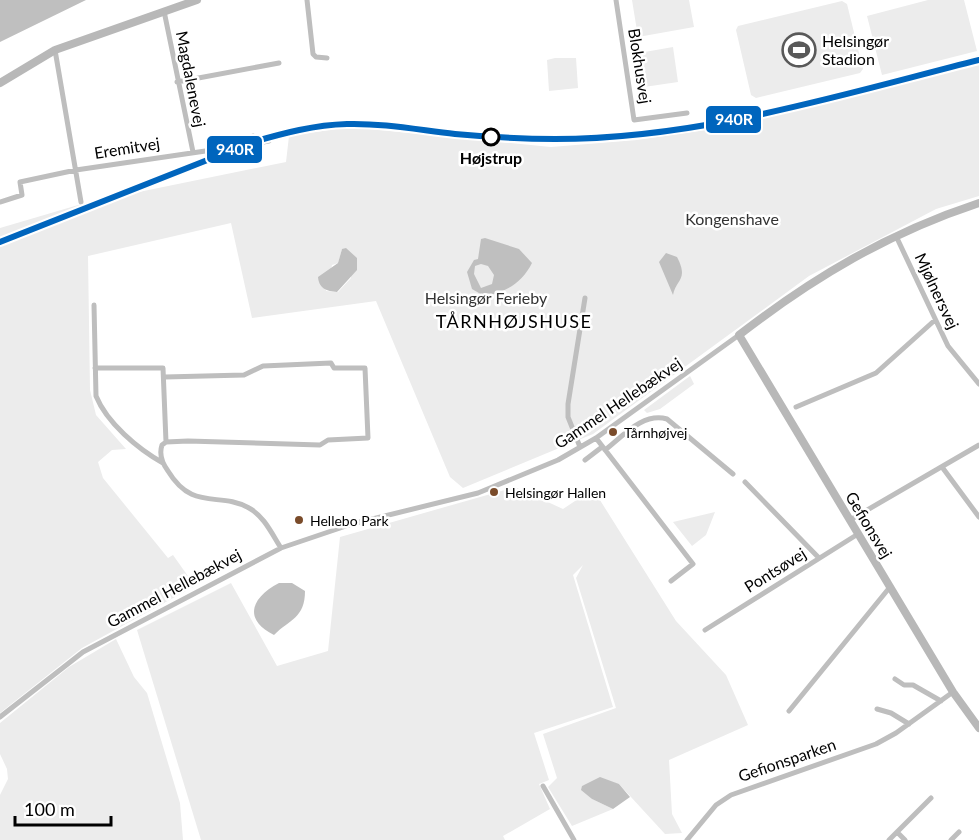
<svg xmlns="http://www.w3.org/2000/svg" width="979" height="840" viewBox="0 0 979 840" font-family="Lato,sans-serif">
  <rect width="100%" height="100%" fill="#fff"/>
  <!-- green -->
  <path fill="#ececec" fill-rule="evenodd" d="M632,0h57l5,27 -56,10z
    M928,0h36l13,51 -95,24 -15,-59z
    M842,1l5,3 16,65 -3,4 -104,25 -5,-3 -15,-65 2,-4z
    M673,47l5,35 -34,5 -5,-34z
    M979,55v141l-43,13 -127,67 -216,158 -130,54 -13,-11 -74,-176 -124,17 -21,-95 -143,33 2,134 6,25 30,34 -14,1 -14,12 5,16 65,80 5,-3 22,31 -113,62 -82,65v-485l85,-25 201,-41 3,-26 60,-9 202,20 86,-7 82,-12zM342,249l9,29 -13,14 -12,-1 6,-26 6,-2z
    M555,58h21l2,30 -29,3 -2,-31z
    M690,376l4,8 -34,25 -13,4 -3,-3z
    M515,487l48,22 30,-20 83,132 50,54 22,50 -79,35 3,54 10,19 -17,1 -46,-50 -26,-1 -11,3 10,13 21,10 -41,17 -24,-39 9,-9 -14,-44 73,-26 -40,-130 7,-13 -10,10 40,132 -79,26 15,47 -10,4 11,25 -47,27 2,4h-304l-64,-210 94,-47 46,83 51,-15 12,-114z
    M715,512l-9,23 -14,11 -19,-24z
    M116,639l18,38 13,16 33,110 3,37h-183v-45l8,-16 -1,-10 -7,-15v-31l69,-56z"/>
  <!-- water -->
  <path fill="#bfbfbf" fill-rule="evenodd" d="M0,0h86l-86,42z
    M485,238l34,11 13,14c-10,20 -27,30 -48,33l-12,-7 -5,-17 7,-12 4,-1 3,-20zM481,264l7,2 6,9 -2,9 -11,4 -7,-14 1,-8z
    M346,248l11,10v12l-20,22c-10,-1 -18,-3 -19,-15l20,-14 4,-14z
    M666,253l11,4c12,23 -1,22 -4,38l-14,-33z
    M279,583h13l13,8c0,27 -15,28 -31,44 -32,-16 -22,-38 5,-52z
    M600,777l19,7 11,13 -17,12 -21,-10 -11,-9 1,-4z"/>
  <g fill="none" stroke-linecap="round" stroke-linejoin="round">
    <!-- street -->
    <path stroke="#bebebe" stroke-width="5" d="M307,0l6,54 3,3 11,1
      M616,0l18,120 53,-7
      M164,11l29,141
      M55,50l26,152
      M177,82l102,-19
      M0,202l22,-7 -2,-13 56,-12 143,-21 34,-13 5,7 11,-2
      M896,236l52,110 31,38
      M94,305l2,91c11,27 42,53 67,67
      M95,368h68l3,74
      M165,377l79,-2 19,-9 68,-3 3,5h31l3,70 -40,2 -8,5 -132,-4 -22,1 -4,3c-3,9 0,18 6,26 25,41 51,20 81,37 15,8 23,26 32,40
      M796,407l80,-34 59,-53
      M596,438l97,126 -22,17
      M580,447l-12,-30v-13l17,-106
      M605,450c18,-14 38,-38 62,-31l66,55
      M585,460l17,-13
      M942,467l37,50
      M745,482l74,76
      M850,520l129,-75
      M705,630l153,-96
      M895,679l9,6h9l28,16
      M877,709l14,4 18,11
      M789,711l101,-124
      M0,717l83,-65 198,-104 71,-24 126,-31 80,-33 38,-22 143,-103
      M543,786l31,54
      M897,832l8,8
      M687,840l29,-35 15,-10 145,-51 20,-11 57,-41
      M889,840l42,-42
      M951,840l8,-8"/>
    <!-- secondary -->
    <path stroke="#b8b8b8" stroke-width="8" d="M0,83l55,-33 142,-50
      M979,203c-91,30 -165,74 -240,132l214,357 26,36"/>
    <defs>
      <path id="rail-1" d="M0,242l253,-100c31,-9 61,-17 94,-18 36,-1 72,6 108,10 33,3 67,5 100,5 145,0 285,-44 424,-79"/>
    </defs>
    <!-- rail-1 casing -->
    <use href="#rail-1" stroke="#fff" stroke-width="10"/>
    <!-- rail-1 -->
    <use href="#rail-1" stroke="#0065bd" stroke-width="6"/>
  </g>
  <!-- icons -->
  <defs>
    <symbol id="stadium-ring" viewBox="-11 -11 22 22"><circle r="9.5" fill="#fff" stroke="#595959" stroke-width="1.5"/><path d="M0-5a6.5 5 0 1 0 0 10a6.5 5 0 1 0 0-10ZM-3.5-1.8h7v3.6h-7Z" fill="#595959"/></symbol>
  </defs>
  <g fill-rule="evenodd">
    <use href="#stadium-ring" x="780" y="31" width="38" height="38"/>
  </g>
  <!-- markers -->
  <circle fill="#fff" stroke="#000" stroke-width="3" cx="491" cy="137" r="8"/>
  <g fill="#7a4b2a" stroke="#fff" stroke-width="2">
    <circle cx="613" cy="432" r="5"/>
    <circle cx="494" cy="492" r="5"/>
    <circle cx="299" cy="520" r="5"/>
  </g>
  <g text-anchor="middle" stroke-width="5" stroke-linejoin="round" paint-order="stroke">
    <!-- bus labels -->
    <g font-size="14" fill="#000" stroke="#fff" text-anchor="start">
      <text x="624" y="438">Tårnhøjvej</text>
      <text x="505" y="498">Helsingør Hallen</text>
      <text x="310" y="526">Hellebo Park</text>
    </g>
    <!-- poi labels -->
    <g font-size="16" fill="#000" stroke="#fff" text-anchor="start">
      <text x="822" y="47">Helsingør<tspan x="822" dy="18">Stadion</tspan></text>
    </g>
    <!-- street labels -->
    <g font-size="16" fill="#000" stroke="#fff">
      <text transform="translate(640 66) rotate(81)" y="6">Blokhusvej</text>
      <text transform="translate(191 79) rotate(79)" y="6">Magdalenevej</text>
      <text transform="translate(127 148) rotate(-9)" y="6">Eremitvej</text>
      <text transform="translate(937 291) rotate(65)" y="6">Mjølnersvej</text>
      <text transform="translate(618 403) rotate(-34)" y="6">Gammel Hellebækvej</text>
      <text transform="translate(869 525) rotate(59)" y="6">Gefionsvej</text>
      <text transform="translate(775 570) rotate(-32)" y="6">Pontsøvej</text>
      <text transform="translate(174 588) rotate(-28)" y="6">Gammel Hellebækvej</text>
      <text transform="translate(787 760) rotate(-19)" y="6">Gefionsparken</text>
    </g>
    <!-- stop labels -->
    <g font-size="16" font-weight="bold" fill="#000" stroke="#fff">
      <text x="491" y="164">Højstrup</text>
    </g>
    <!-- park labels -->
    <g font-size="16" fill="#333" stroke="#fff">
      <text x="732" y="225">Kongenshave</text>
      <text x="486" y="304">Helsingør Ferieby</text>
    </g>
    <!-- neighbourhood labels -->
    <g font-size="18" letter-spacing="1.5" fill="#000" stroke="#fff">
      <text x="514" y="328">TÅRNHØJSHUSE</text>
    </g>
  </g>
  <g stroke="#fff" stroke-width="2">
    <rect x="705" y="105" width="57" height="29" rx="6" fill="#0065bd"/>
    <rect x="206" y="135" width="57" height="29" rx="6" fill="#0065bd"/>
  </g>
  <g font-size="16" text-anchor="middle" font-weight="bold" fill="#fff">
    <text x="734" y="125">940R</text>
    <text x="235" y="155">940R</text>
  </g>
  <!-- scale -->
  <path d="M15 816v9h96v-9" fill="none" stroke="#000000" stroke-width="3"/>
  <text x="24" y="816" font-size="18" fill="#000000" stroke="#ffffff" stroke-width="4.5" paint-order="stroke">100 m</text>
</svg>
